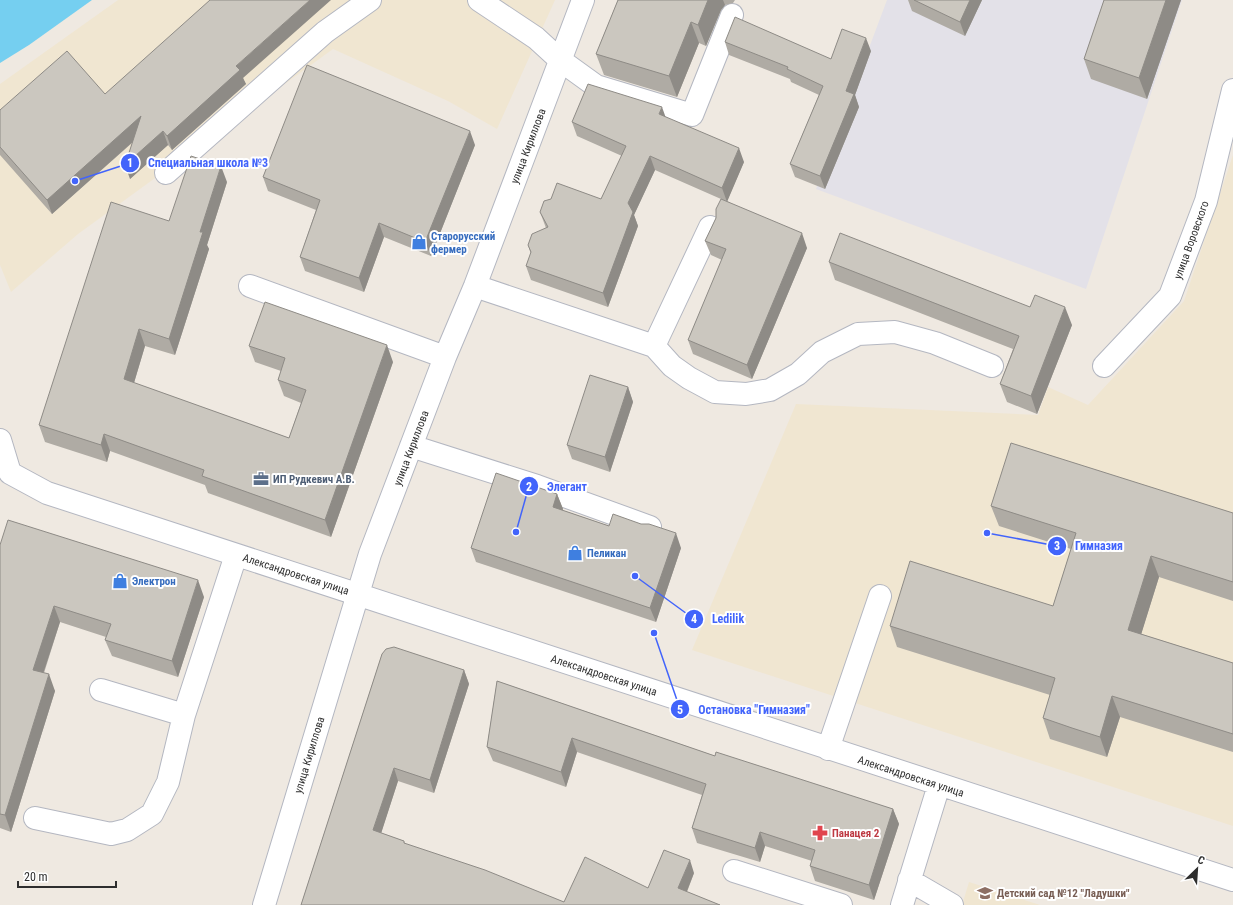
<svg xmlns="http://www.w3.org/2000/svg" width="1233" height="905" viewBox="0 0 1233 905" font-family="'Roboto Condensed',sans-serif">
  <rect width="100%" height="100%" fill="#efe9e1"/>
  <!-- industrial -->
  <path fill="#e3e1e8" d="M887,0h295l-96,289 -270,-100z"/>
  <!-- education -->
  <path fill="#f0e6d1" d="M118,0h437l-58,129 -49,-28 -115,-52 -255,185 -67,58 -11,-27v-181z
    M1233,155v671l-541,-176 104,-246 242,11 10,-28 40,18 96,-104z
    M969,882l71,23h-78z"/>
  <!-- water -->
  <path fill="#75cff0" d="M0,0h92l-63,45 -29,18z"/>
  <g fill="none" stroke-linecap="round" stroke-linejoin="round">
    <defs>
      <path id="minor" d="M479,0l57,38 24,22 36,26 96,29 40,-100
        M166,173l159,-141 45,-32
        M250,286l195,71
        M475,286l179,60 56,-119
        M654,346l18,20 17,12 26,14 31,2 24,-4 28,-16 24,-22 36,-18 37,-2 40,11 57,23
        M1104,366l66,-70 36,-95 27,-111
        M0,440l10,33 37,20 1186,387
        M411,446l126,40 113,41
        M101,690l83,25
        M828,749l52,-153
        M35,818l76,16 16,-4 25,-16 16,-32 16,-67 52,-160
        M734,871l107,34
        M909,880l43,25
        M264,905l106,-351 75,-197 30,-71 108,-286
        M902,905l37,-120"/>
    </defs>
    <!-- minor casing -->
    <use href="#minor" stroke="#b4b7c1" stroke-width="24"/>
    <!-- minor -->
    <use href="#minor" stroke="#fff" stroke-width="22"/>
  </g>
  <!-- wall -->
  <path fill="#afaba4" d="M618,0h117l-2,3 -8,2 -4,5 -15,36 -7,-3 -22,54 -73,-22 -8,-21z
    M908,0h74l-17,36 -53,-25z
    M1104,0h77l-34,99 -56,-20 -7,-20z
    M725,42l106,17 40,-8 -16,44 4,12 -34,82 -30,-12 -5,-13 29,-69 -28,-13 -1,-3 -61,-24z
    M243,78l3,6 -74,66 -4,-5 -38,34 2,-36 -80,71 -52,-59v-45l105,-16z
    M666,117l78,45 -17,39 80,47 -55,131 -59,-25 -5,-14 34,-80 -11,-5 -6,-14 11,-23 5,-19 -66,-29 -21,45 4,11 -30,81 -77,-27 -5,-14 5,-12 -3,-9 18,-17 -6,-16 61,-13 21,-43 -45,-20 -5,-14z
    M475,145l-44,111 -47,-19 -20,55 -59,-21 -5,-14 16,-47 -48,-19 -5,-14z
    M227,182l-20,63 2,4 -34,106 -30,-9 -11,37 155,55 12,-35 -17,-7 -6,-16 3,-9 -26,-9 -6,-16 144,16 -62,175 -123,-44 -3,-8 -95,-34 -3,11 -62,-20 -6,-17 130,-204z
    M829,262l243,63 -35,89 -30,-12 -7,-18 13,-35 -178,-69z
    M628,387l5,15 -23,70 -38,-13 -5,-14z
    M557,494l6,15 -1,1 47,16 72,22 -25,74 -180,-60 -5,-14z
    M991,506l242,7v88l-74,-24 -18,57 92,29v89l-113,-35 -13,40 -57,-18 -7,-21 7,-23 -153,-48 -7,-21 163,-20 18,-57 -72,-23z
    M0,545l204,52 -26,80 -66,-21 -7,-16 1,-3 -46,-15 -16,51 11,18 -44,141 -11,-4z
    M382,654l82,16 5,14 -35,109 -36,-12 -17,52 23,8 1,3 159,58 84,-14 46,-15 -7,19 33,13h-419z
    M497,681l218,75 178,53 6,15 -25,76 -59,-19 -5,-15 2,-5 -47,-15 -5,16 -63,-19 -5,-15 10,-33 -125,-43 -11,35 -73,-26 -6,-14z"/>
  <!-- shaded-wall -->
  <path fill="#8e8b86" d="M310,0h21l-88,78 3,6 -74,66 -5,-14 69,-70z
    M708,0h15l2,5 -4,5 -15,36 -8,-21z
    M970,0h12l-17,36 -5,-14z
    M1166,0h15l-34,99 -8,-21z
    M691,22l8,21 -22,54 -8,-21z
    M866,38l5,13 -16,44 4,12 -34,82 -5,-13 26,-85z
    M662,107l5,14 -8,-7z
    M141,116l5,14 -94,84 -5,-14z
    M163,131l5,14 -38,34 -5,-14z
    M470,131l5,14 -44,111 -6,-14z
    M739,148l5,14 -17,40 -5,-14z
    M650,156l5,14 -21,45 4,11 -30,81 -5,-14 25,-90z
    M221,166l6,16 -20,63 2,4 -34,106 -6,-16 31,-107z
    M379,223l5,14 -20,55 -5,-14z
    M802,233l5,15 -55,131 -5,-14z
    M1065,307l7,18 -35,89 -6,-18z
    M139,329l6,17 -15,50 -6,-17z
    M387,345l6,17 -62,175 -6,-17z
    M628,387l5,15 -23,70 -5,-15z
    M104,434l6,17 -3,11 -6,-17z
    M557,494l6,15 -5,13 -5,-15z
    M676,533l5,15 -25,74 -6,-14z
    M1151,556l8,21 -23,74 -8,-21z
    M198,580l6,17 -26,80 -6,-16z
    M54,606l6,16 -21,64 -6,-16z
    M464,670l5,14 -35,109 -4,-13z
    M49,674l6,17 -44,141 -6,-17z
    M1112,696l8,21 -13,40 -7,-20z
    M572,738l5,14 -11,35 -5,-15z
    M394,768l4,13 -20,62 -5,-13z
    M893,809l6,15 -25,76 -5,-15z
    M760,832l5,14 -5,16 -5,-14z
    M690,860l4,13 -11,28 -5,-13z"/>
  <!-- building -->
  <path fill="#cbc7bf" stroke="#8e8b86" d="M210,0h100l-74,66 4,4 -73,66 -4,-5 -38,34 16,-49 -94,84 -47,-53v-37l67,-59 38,43z
    M618,0h90l-10,25 -7,-3 -22,54 -73,-22z
    M914,0h56l-10,22z
    M1104,0h62l-27,78 -55,-19z
    M735,17l96,42 11,-30 24,9 -20,53 8,3 -34,82 -30,-12 33,-78 -36,-17 1,-2 -63,-25z
    M307,65l163,66 -45,111 -46,-19 -20,55 -59,-21 20,-57 -57,-23z
    M588,84l74,23 -3,7 80,34 -17,40 -72,-32 -22,47 5,9 -30,81 -77,-27 5,-14 -3,-7 4,-11 16,-7 -8,-15 4,-11 7,-2 6,-16 44,16 25,-53 -54,-24z
    M191,156l30,10 -21,66h3l-34,107 -30,-10 -15,50 165,59 17,-48 -28,-10 7,-22 -36,-12 16,-44 122,43 -62,175 -123,-44 2,-6 -100,-36 -3,11 -62,-20 72,-223 58,19z
    M721,199l81,34 -55,132 -59,-25 38,-91 -21,-8 11,-23v-9z
    M840,233l190,74 5,-12 30,12 -34,89 -31,-12 19,-48 -190,-74z
    M590,375l38,12 -23,70 -38,-12z
    M1011,443l222,70v69l-82,-26 -23,74 105,33v71l-121,-38 -12,41 -28,-9 -29,-10 12,-40 -165,-52 20,-65 143,45 23,-73 -85,-27z
    M496,473l61,21 -4,13 56,19 4,-12 28,10h8l27,9 -26,75 -179,-60z
    M8,520l190,60 -26,81 -67,-21 6,-16 -57,-18 -21,64 16,4 -44,141 -5,-1v-269z
    M394,647l70,23 -34,110 -36,-12 -21,62 31,11v2l81,27 79,32 21,-45 63,31 16,-38 26,10 -12,28 42,17h-419l81,-251 4,-5z
    M497,681l218,75 1,-4 177,57 -24,76 -59,-19 5,-16 -55,-18 -5,16 -63,-20 14,-44 -134,-46 -11,34 -74,-25z"/>
  <!-- icons -->
  <defs>
    <symbol id="shop-bare" viewBox="-9 -9 18 18"><path d="M-5-2.5h2.3a2.7 3.5 0 0 1 5.4 0H5L5.5 6h-11ZM-1.5-2.5h3a1.5 2.3 0 0 0-3 0Z" fill="#3f7fe0" stroke="#fff" stroke-width="2.5" paint-order="stroke"/></symbol>
    <symbol id="office-bare" viewBox="-9 -9 18 18"><path d="M-6-3h4V-5.5h4V-3h4V5H-6ZM-1-4.5V-3h2v-1.5ZM-6 0V1H6V0Z" fill="#5c6f8a" stroke="#fff" stroke-width="2.5" paint-order="stroke"/></symbol>
    <symbol id="pharmacy-bare" viewBox="-9 -9 18 18"><path d="M-2-6h4v4h4v4h-4v4h-4v-4h-4v-4h4Z" fill="#e0444e" stroke="#fff" stroke-width="2.5" paint-order="stroke"/></symbol>
    <symbol id="school-bare" viewBox="-9 -9 18 18"><path d="M0-5L7-2L0 1L-7-2ZM-4 1L0 2.5L4 1V4Q0 6-4 4Z" fill="#8d6e63" stroke="#fff" stroke-width="2.5" paint-order="stroke"/></symbol>
  </defs>
  <g fill-rule="evenodd">
    <use href="#shop-bare" x="408" y="231" width="22" height="22"/>
    <use href="#office-bare" x="250" y="468" width="22" height="22"/>
    <use href="#shop-bare" x="564" y="542" width="22" height="22"/>
    <use href="#shop-bare" x="109" y="570" width="22" height="22"/>
    <use href="#pharmacy-bare" x="809" y="822" width="22" height="22"/>
    <use href="#school-bare" x="974" y="882" width="22" height="22"/>
  </g>
  <g text-anchor="middle" stroke-width="4" stroke-linejoin="round" paint-order="stroke">
    <!-- street labels -->
    <g font-size="11" fill="#2e2e2e" stroke="#fff">
      <text transform="translate(528 146) rotate(-69)" y="4">улица Кириллова</text>
      <text transform="translate(1191 240) rotate(-70)" y="4">улица Воровского</text>
      <text transform="translate(411 448) rotate(-69)" y="4">улица Кириллова</text>
      <text transform="translate(296 574) rotate(18)" y="4">Александровская улица</text>
      <text transform="translate(604 675) rotate(18)" y="4">Александровская улица</text>
      <text transform="translate(309 755) rotate(-73)" y="4">улица Кириллова</text>
      <text transform="translate(911 776) rotate(18)" y="4">Александровская улица</text>
    </g>
    <!-- shop labels -->
    <g font-size="11" font-weight="bold" fill="#366cbe" stroke="#fff" text-anchor="start">
      <text x="431" y="240">Старорусский<tspan x="431" dy="13">фермер</tspan></text>
      <text x="587" y="557">Пеликан</text>
      <text x="132" y="585">Электрон</text>
    </g>
    <!-- service labels -->
    <g font-size="11" font-weight="bold" fill="#4e5e75" stroke="#fff" text-anchor="start">
      <text x="273" y="483">ИП Рудкевич А.В.</text>
    </g>
    <!-- health labels -->
    <g font-size="11" font-weight="bold" fill="#be3a42" stroke="#fff" text-anchor="start">
      <text x="832" y="837">Панацея 2</text>
    </g>
    <!-- education labels -->
    <g font-size="11" font-weight="bold" fill="#785e54" stroke="#fff" text-anchor="start">
      <text x="997" y="897">Детский сад №12 "Ладушки"</text>
    </g>
  </g>
  <!-- callouts -->
  <path fill="none" stroke="#4264fb" stroke-width="1.5" d="M75 181L130 163M516 532L529 486M987 533L1057 546M635 576L694 619M654 633L680 709"/>
  <g fill="#4264fb" stroke="#fff" stroke-width="1.5">
    <circle cx="75" cy="181" r="4"/>
    <circle cx="516" cy="532" r="4"/>
    <circle cx="987" cy="533" r="4"/>
    <circle cx="635" cy="576" r="4"/>
    <circle cx="654" cy="633" r="4"/>
    <circle cx="130" cy="163" r="10"/>
    <circle cx="529" cy="486" r="10"/>
    <circle cx="1057" cy="546" r="10"/>
    <circle cx="694" cy="619" r="10"/>
    <circle cx="680" cy="709" r="10"/>
  </g>
  <g font-size="12" text-anchor="middle" font-weight="bold" fill="#fff">
    <text x="130" y="167">1</text>
    <text x="529" y="491">2</text>
    <text x="1057" y="550">3</text>
    <text x="694" y="623">4</text>
    <text x="680" y="714">5</text>
  </g>
  <g font-size="12" text-anchor="middle" font-weight="bold" fill="#4264fb" stroke="#fff" stroke-width="4" stroke-linejoin="round" paint-order="stroke">
    <text x="208" y="167">Специальная школа №3</text>
    <text x="567" y="491">Элегант</text>
    <text x="1099" y="550">Гимназия</text>
    <text x="728" y="623">Ledilik</text>
    <text x="754" y="714">Остановка "Гимназия"</text>
  </g>
  <!-- north arrow -->
  <g transform="translate(1197 869) rotate(25)" stroke="#ffffff" stroke-width="3" paint-order="stroke">
  <path d="M0-3L7 15L0 10L-7 15Z" fill="#2e2e2e"/>
  <text y="-6" font-size="11" font-weight="bold" text-anchor="middle" fill="#2e2e2e">С</text>
  </g>
  <!-- scale -->
  <path d="M18 881v6h98v-6" fill="none" stroke="#2e2e2e" stroke-width="2"/>
  <text x="24" y="881" font-size="12" fill="#2e2e2e" stroke="#ffffff" stroke-width="3" paint-order="stroke">20 m</text>
</svg>
